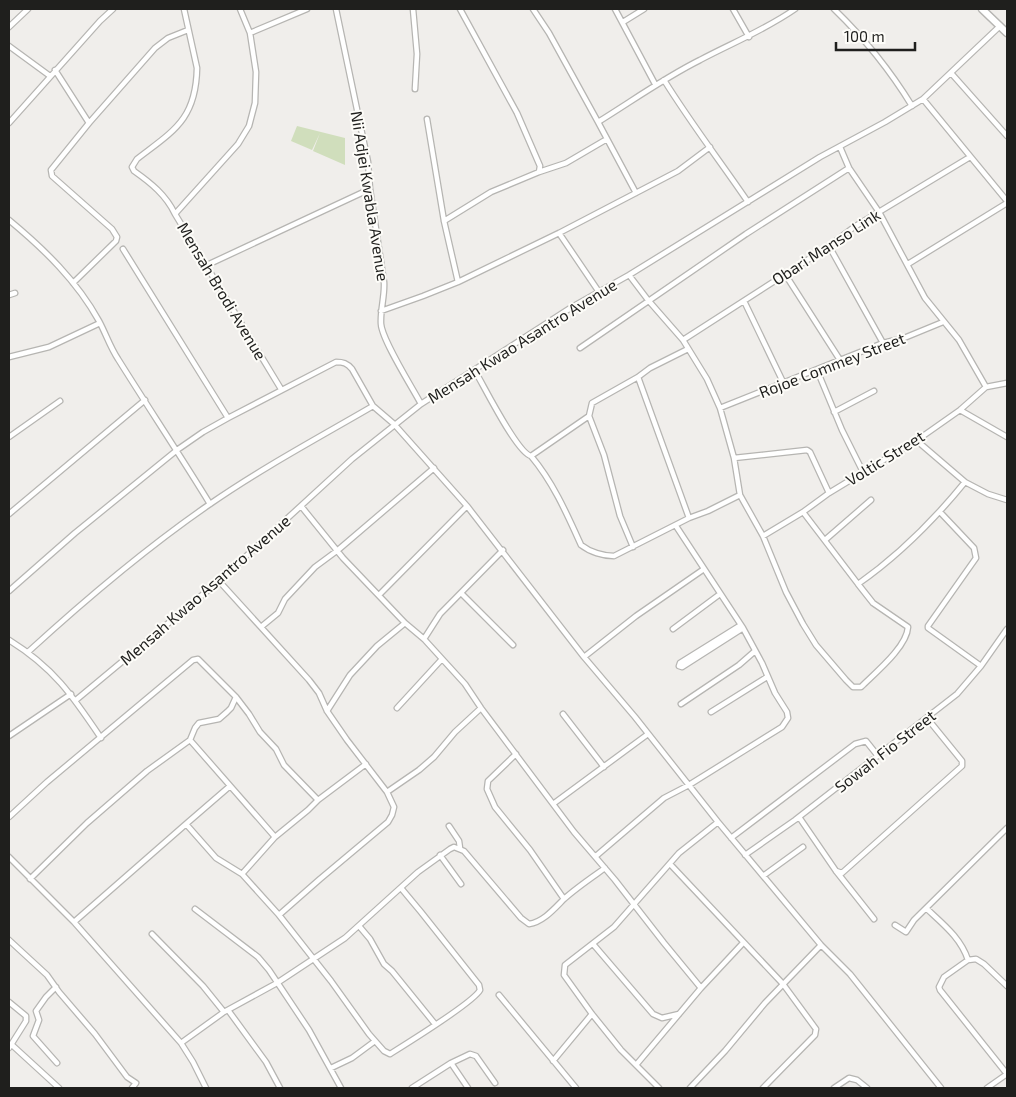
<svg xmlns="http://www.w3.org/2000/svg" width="1016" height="1097" viewBox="0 0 1016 1097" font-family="'Exo 2',sans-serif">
  <rect width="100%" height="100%" fill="#f0eeeb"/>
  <!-- green -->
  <path fill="#d0debc" d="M297,126l48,12v27l-32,-14 7,-18 -8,17 -21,-9z"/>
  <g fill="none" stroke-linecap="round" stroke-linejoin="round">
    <defs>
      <path id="street" d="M240,9l10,24 6,39 -1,31 -6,23 -11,18 -63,70 106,175
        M336,9l32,153 2,27 14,93c1,14 -4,28 -3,42 1,16 31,63 40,80
        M413,9l4,45 -2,35
        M533,9l16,24 49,89c34,-21 66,-44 102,-62 32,-17 65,-30 95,-51
        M615,9l40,75
        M733,9l16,28
        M834,9c30,29 56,61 78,97
        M623,22l21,-13
        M9,27l19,-18
        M250,33l57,-24
        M9,46l41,30
        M55,70l34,53
        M951,73l56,63
        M664,80c26,42 56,81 84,122
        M923,99l84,102
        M598,122l38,71
        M9,123l91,-102 13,-12
        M840,147l9,21 30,44 46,86 34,42 27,47
        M539,172l27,-9 41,-24
        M175,214c-9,-19 -24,-31 -41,-43l-2,-4 5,-8c36,-28 59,-39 60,-91l-13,-59
        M9,220c35,29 68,61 90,101 7,13 11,26 19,38 30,48 62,96 92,145
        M444,221l47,-29 48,-20 1,-6 -23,-53 -57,-104
        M559,233l40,59
        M829,246l54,97
        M123,249l105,169
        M908,264l99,-61
        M205,266l165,-77
        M785,274l55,86
        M629,275l19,25 35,40 24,39 13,29 14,50 6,37 23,41 23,56 17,32 13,21 30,35 7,7h8c14,-14 46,-40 47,-60l-35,-24 -15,-19
        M458,282l101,-49 119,-62 32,-24
        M73,283l43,-42 1,-4 -5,-8 -60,-53 -1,-6 38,-47 66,-75 13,-10 20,-8
        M9,295l6,-2
        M744,301l39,81
        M381,311l42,-15 35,-14 -14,-61 -17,-102
        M683,340l146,-94 25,-19 116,-70
        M580,348l166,-114 103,-66
        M688,349l-38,19 -12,9 51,141
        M9,357l40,-10 51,-24
        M817,370l25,60 21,42
        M475,371c9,15 42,82 56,85l58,-40 3,-13 46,-26
        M720,408l120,-48 43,-17 21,-5 39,-16
        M960,410l47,27
        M834,412l40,-21
        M589,416l15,39 16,61 13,31
        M9,437l51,-36
        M531,456c22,26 36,58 50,89 9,7 22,11 33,11l75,-38 19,-7 32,-16
        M734,458l73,-8 3,2 19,41
        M965,482l23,12 19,6
        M301,506l42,52 62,65 19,16 41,45 16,24 93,124 41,48 49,63 37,45 42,-45
        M803,512l55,72c40,-28 76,-64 107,-102l-49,-42
        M940,512l34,36 2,10 -48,68v2l53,38
        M9,514l136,-114
        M763,536l40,-24 26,-19 94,-57 37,-26 26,-23 21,-4
        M825,540l46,-40
        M219,581l90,99 10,13 8,18 20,29 40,52 7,15 -2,8 -4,7 -68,57 -41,36
        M9,591l66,-58 102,-83 26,-18 25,-14 108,-56c7,0 11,1 16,7l21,37 21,18 73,82 117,151 51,60 83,105 103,123 29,29 91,114
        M461,593l52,52
        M379,595l88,-89
        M741,625l-61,38 -1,3 3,1 61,-39
        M261,627l17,-14 7,-14 30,-32 23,-17 96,-82
        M673,629l47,-35
        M424,639l16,-25 63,-64
        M9,640c45,28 63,55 92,98
        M28,652c58,-53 118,-104 182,-148 52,-36 108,-66 163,-98
        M584,657l52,-41 68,-47
        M76,700l143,-119 133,-122 69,-55 151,-97 57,-32 191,-118 65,-35 38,-23 77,-73
        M681,704l58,-39 16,-14
        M397,708l45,-49
        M327,711l23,-36 27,-29 28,-23
        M711,712l56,-35
        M563,714l41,53
        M9,736l62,-42
        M190,740l85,97
        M516,754l-28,27 -1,8 8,18 35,43 34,49
        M387,792l32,-22 15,-13 21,-25 26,-24
        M553,804l95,-70
        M9,817l38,-35 146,-122 5,-1 38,38 13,17 11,18 16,17 8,16 34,35
        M799,817l37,54 38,48
        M186,824l30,34 26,16 37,41 52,66 38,53 15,17 6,3c16,-10 84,-52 90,-64l-1,-5 -58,-73 -20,-24
        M449,826l10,15 1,7
        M731,838l124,-94 11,-3 12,15
        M440,855l21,29
        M745,855l50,-35 162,-126 24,-28 26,-37
        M596,856l68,-58 25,-13 93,-58 6,-9 -1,-6 -12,-19 -13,-30 -19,-35 -67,-102
        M9,857l65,65 107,121 12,19 13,26
        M670,864l113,120 33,45 -1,6 -52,53
        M836,871l6,2 120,-107v-5l-35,-43
        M242,874l33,-37 33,-27 10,-10 48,-36
        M763,876l40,-29
        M30,879l57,-56 60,-52 43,-31 5,-12 4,-5 20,-4 8,-7 4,-4 5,-11
        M195,909l63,48 11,13 40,60 32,58
        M927,909c16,15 34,29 41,51
        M74,922l112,-98 44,-38
        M895,925l11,7 8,-12 93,-92
        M359,926l11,13 14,25 8,7 43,53
        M152,934l51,52 21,26
        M9,940l38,35 12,17 36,42 32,43 9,6 -4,5
        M593,944l60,70 9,4 17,-4
        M1007,986l-23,-22 -8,-5 -8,1 -24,17 -5,10 1,3 67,84
        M56,987l-10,10 -10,14 3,9 -6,16 24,27
        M499,995l77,93
        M9,1002l17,14v5l-17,27
        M228,1010l38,52 14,26
        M181,1043l43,-31 53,-29 68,-45 73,-66 32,-23 4,-2 10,4 57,67 8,6c14,-2 25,-15 35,-25 12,-11 27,-21 41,-31
        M12,1045l47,43
        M553,1061l39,-47
        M451,1063l17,25
        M636,1065l65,-77
        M331,1068l21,-10 23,-17
        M412,1088l39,-25 19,-9 6,2 19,27
        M659,1088l-38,-38 -29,-36 -28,-39 1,-10 49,-38 65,-74 39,-31
        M690,1088l35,-37 40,-48 56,-58
        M834,1088l15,-10 8,2 10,8
        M987,1088l20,-14"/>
      <path id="primary" d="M982,9l25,24"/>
    </defs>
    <!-- street casing -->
    <use href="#street" stroke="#b6b5b2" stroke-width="7"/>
    <!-- primary casing -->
    <use href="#primary" stroke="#b6b5b2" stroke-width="9"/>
    <!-- street -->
    <use href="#street" stroke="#fff" stroke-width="4.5"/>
    <!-- primary -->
    <use href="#primary" stroke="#fff" stroke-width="6"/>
  </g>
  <g text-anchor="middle" stroke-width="4" stroke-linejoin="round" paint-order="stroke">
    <!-- street labels -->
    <g font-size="16" fill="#1f1f1d" stroke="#fdfcf8">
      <text transform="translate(370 196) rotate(81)" y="6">Nii Adjei Kwabla Avenue</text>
      <text transform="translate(826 247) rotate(-33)" y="6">Obari Manso Link</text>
      <text transform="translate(222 291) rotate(59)" y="6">Mensah Brodi Avenue</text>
      <text transform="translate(522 341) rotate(-32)" y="6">Mensah Kwao Asantro Avenue</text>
      <text transform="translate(832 365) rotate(-21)" y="6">Rojoe Commey Street</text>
      <text transform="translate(885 458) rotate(-32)" y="6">Voltic Street</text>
      <text transform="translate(205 590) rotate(-41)" y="6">Mensah Kwao Asantro Avenue</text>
      <text transform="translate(885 751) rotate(-38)" y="6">Sowah Fio Street</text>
    </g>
  </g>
  <!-- border -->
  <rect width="1016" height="1097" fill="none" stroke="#1f1f1d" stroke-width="20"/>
  <!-- scale -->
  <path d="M836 42v8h79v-8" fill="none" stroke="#1f1f1d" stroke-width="2.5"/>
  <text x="844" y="42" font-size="15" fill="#1f1f1d" stroke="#fdfcf8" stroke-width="4" paint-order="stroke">100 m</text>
</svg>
